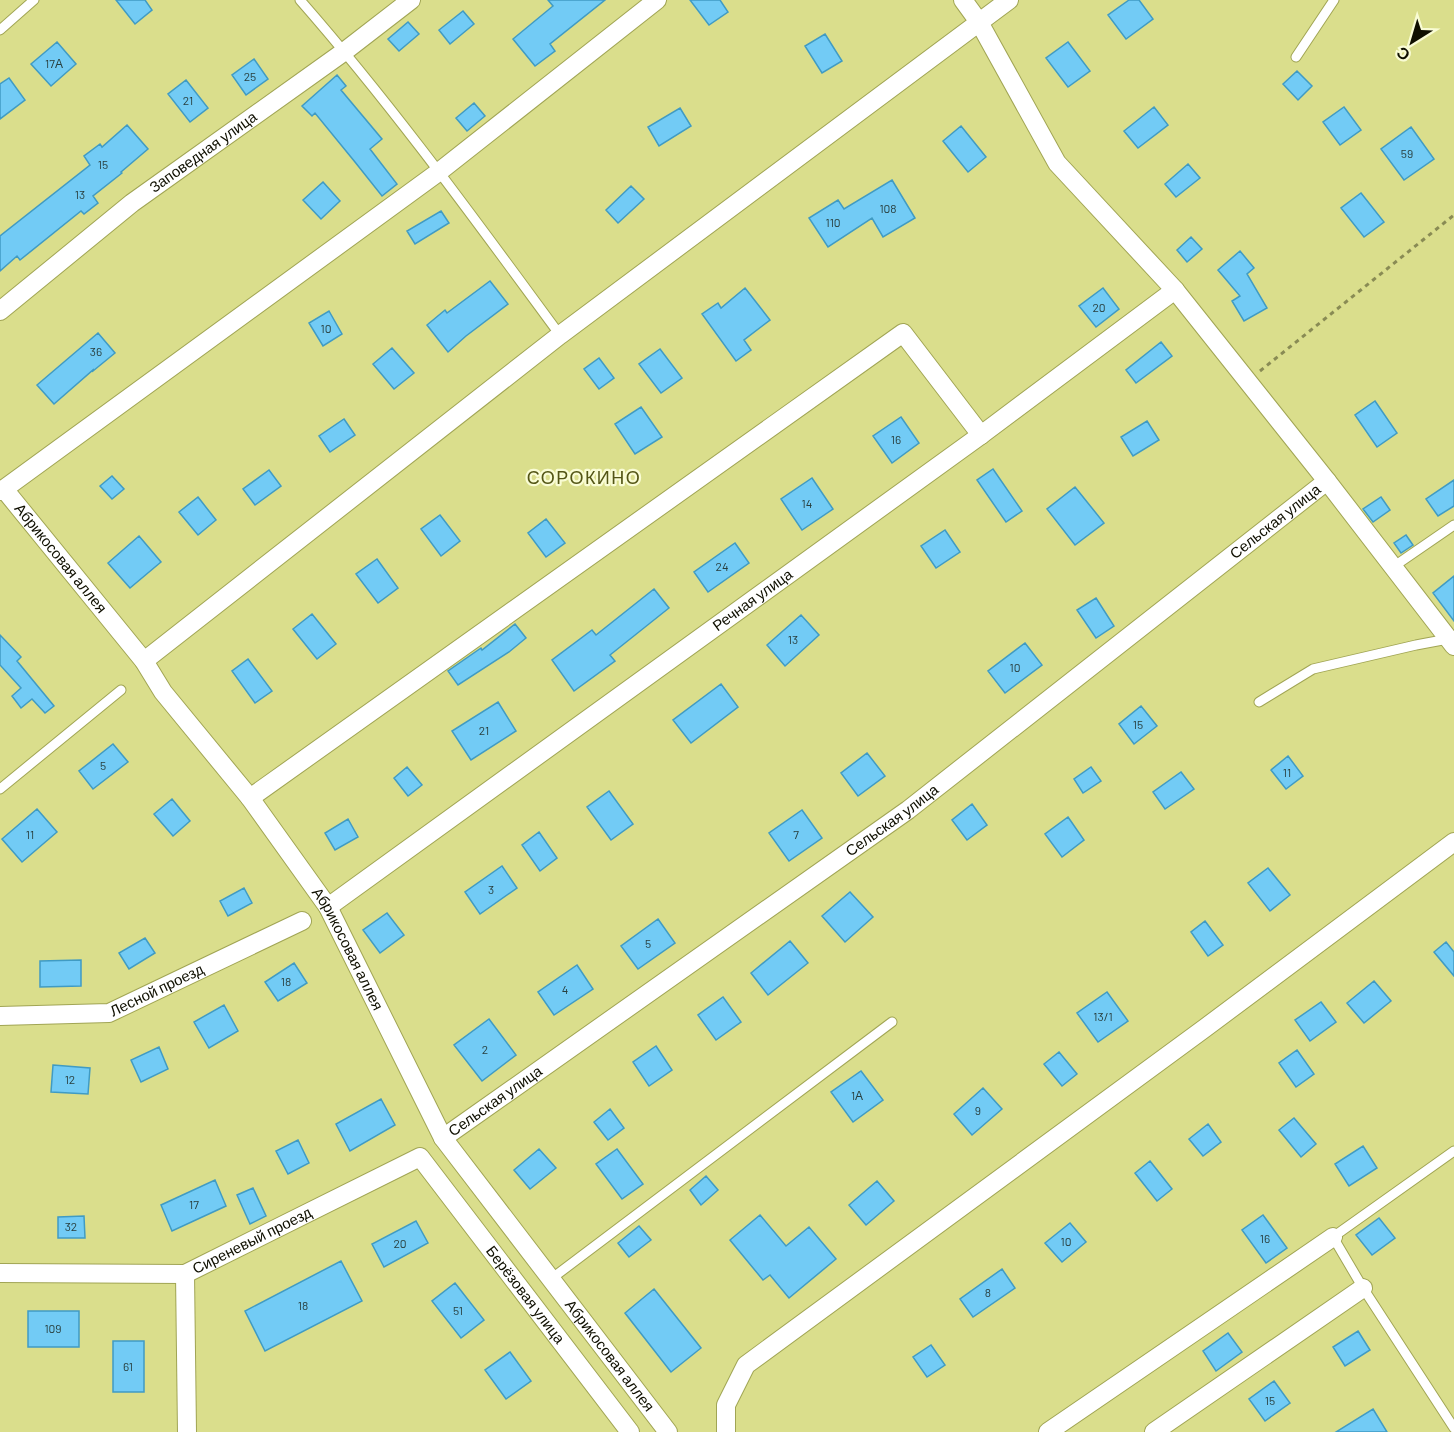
<svg xmlns="http://www.w3.org/2000/svg" width="1454" height="1432" viewBox="0 0 1454 1432" font-family="Barlow,sans-serif">
  <rect width="100%" height="100%" fill="#dade8c"/>
  <!-- building -->
  <path fill="#72cbf5" stroke="#409bc3" stroke-width="1.5" d="M116,0h29l7,10 -17,14z
    M548,0h57l-55,44 5,7 -20,15 -22,-27 40,-33z
    M690,0h30l8,12 -19,13z
    M1129,0h10l14,19 -27,20 -18,-24z
    M463,11l11,13 -24,20 -11,-14z
    M408,22l11,12 -20,17 -11,-12z
    M825,34l17,27 -20,12 -17,-27z
    M57,42l19,22 -25,22 -20,-22z
    M1068,42l22,29 -22,16 -22,-29z
    M254,59l14,20 -22,16 -14,-20z
    M1297,71l15,15 -14,14 -15,-16z
    M337,75l9,11 -5,4 41,49 -12,10 27,35 -15,12 -27,-34 -40,-49 -3,3 -10,-10z
    M9,78l16,22 -25,19v-35z
    M186,80l22,28 -18,14 -22,-28z
    M474,103l11,13 -18,15 -11,-13z
    M1154,107l14,18 -30,23 -14,-17z
    M1344,107l17,23 -21,15 -17,-23z
    M680,108l11,18 -32,20 -11,-19z
    M127,125l21,24 -27,23 1,1 -29,23 5,7 -14,11 -3,-3 -61,49 -3,-4 -17,15v-35l90,-71 -6,-9 16,-12 2,3z
    M961,126l25,31 -18,15 -25,-31z
    M1411,127l23,32 -30,21 -23,-31z
    M1188,164l12,14 -24,19 -11,-13z
    M892,180l23,38 -32,19 -11,-19 -44,29 -19,-29 29,-18 6,9z
    M323,182l17,19 -19,18 -18,-19z
    M631,186l13,13 -26,24 -12,-13z
    M1361,193l23,29 -20,15 -23,-29z
    M441,211l8,12 -34,21 -8,-13z
    M1191,237l11,12 -15,13 -10,-12z
    M1240,251l14,17 -7,6 20,34 -23,13 -12,-20 8,-5 -22,-26z
    M490,281l18,23 -42,32 -18,16 -21,-27 18,-15 2,3z
    M745,288l25,32 -26,20 7,10 -15,11 -34,-47 16,-11 3,5z
    M1103,288l16,21 -23,18 -17,-21z
    M329,311l13,23 -19,12 -14,-23z
    M98,333l17,20 -22,18v-1l-39,34 -17,-19z
    M1161,342l11,14 -36,27 -10,-13z
    M392,348l22,25 -20,16 -21,-25z
    M660,349l22,29 -21,15 -22,-29z
    M599,358l15,20 -15,11 -15,-20z
    M1375,401l22,32 -20,14 -22,-32z
    M641,407l21,30 -27,17 -20,-30z
    M901,417l18,26 -27,20 -19,-27z
    M344,419l11,16 -25,17 -11,-16z
    M1147,421l12,19 -26,16 -12,-19z
    M993,469l29,42 -16,11 -29,-42z
    M269,470l12,16 -26,19 -12,-16z
    M112,476l12,13 -12,10 -12,-13z
    M812,478l21,31 -31,21 -21,-31z
    M1454,480v26l-16,10 -12,-17z
    M1075,487l29,36 -29,22 -28,-36z
    M198,497l18,23 -18,15 -19,-23z
    M1381,497l9,13 -17,12 -10,-13z
    M440,515l20,26 -19,15 -20,-27z
    M546,519l19,24 -19,14 -18,-24z
    M945,530l15,22 -24,16 -15,-22z
    M1406,535l7,10 -12,8 -7,-10z
    M139,536l22,26 -31,26 -22,-25z
    M735,543l14,20 -41,29 -14,-20z
    M377,559l21,29 -20,15 -22,-29z
    M1454,576v45l-21,-28z
    M654,589l15,19 -59,47 5,6 -41,30 -22,-31 40,-30 4,5z
    M1096,598l18,28 -18,12 -19,-28z
    M312,614l24,30 -19,15 -24,-30z
    M801,615l18,20 -34,31 -18,-21z
    M515,624l11,14 -17,14 -51,33 -10,-14 33,-23 1,2z
    M0,635l21,22 -4,4 37,45 -9,7 -13,-14 -11,9 -9,-12 9,-8 -21,-23z
    M1025,643l17,22 -37,28 -17,-22z
    M248,659l24,32 -17,12 -23,-32z
    M721,684l17,23 -47,36 -18,-23z
    M498,702l18,29 -45,29 -19,-29z
    M1141,706l16,20 -23,18 -15,-20z
    M113,744l15,18 -35,27 -14,-18z
    M867,753l18,23 -27,20 -17,-23z
    M1288,756l15,20 -17,13 -15,-19z
    M407,767l15,18 -14,11 -14,-18z
    M1091,767l10,14 -18,12 -9,-14z
    M1181,772l13,17 -29,20 -12,-17z
    M609,791l24,33 -22,16 -24,-33z
    M172,799l18,22 -17,15 -19,-22z
    M972,804l15,21 -20,15 -15,-20z
    M37,809l20,23 -35,30 -20,-23z
    M802,810l20,28 -33,23 -20,-28z
    M1068,817l16,23 -22,17 -17,-23z
    M348,819l10,18 -23,13 -10,-17z
    M539,832l18,26 -17,13 -18,-26z
    M502,866l15,22 -37,26 -15,-22z
    M1268,868l22,27 -20,16 -22,-28z
    M244,888l8,15 -24,13 -8,-15z
    M850,892l23,25 -28,25 -23,-26z
    M387,913l17,22 -24,18 -17,-23z
    M658,919l17,24 -37,26 -17,-23z
    M1205,921l18,24 -15,11 -17,-24z
    M145,938l10,15 -26,16 -10,-16z
    M790,941l18,22 -40,32 -17,-22z
    M1446,942l8,10v24l-20,-24z
    M81,960v26l-41,1v-26z
    M294,963l13,20 -29,18 -13,-19z
    M577,965l16,24 -39,26 -16,-23z
    M1374,981l17,20 -27,22 -17,-20z
    M1107,992l21,29 -30,21 -21,-29z
    M723,997l18,25 -25,18 -18,-25z
    M1321,1002l15,20 -26,19 -15,-21z
    M224,1005l14,26 -29,17 -15,-26z
    M489,1019l27,36 -34,26 -28,-36z
    M656,1046l16,24 -23,16 -16,-24z
    M159,1047l9,22 -27,13 -10,-22z
    M1297,1050l17,24 -18,13 -17,-24z
    M1059,1052l18,22 -15,12 -18,-22z
    M53,1065l37,3 -2,26 -37,-2z
    M861,1071l22,29 -30,22 -22,-30z
    M983,1088l19,21 -30,26 -18,-21z
    M381,1099l14,26 -45,26 -14,-27z
    M610,1109l14,19 -16,12 -14,-18z
    M1294,1118l22,26 -15,13 -22,-27z
    M1208,1124l13,18 -18,14 -14,-17z
    M298,1140l11,23 -21,11 -12,-23z
    M1363,1146l14,22 -28,18 -14,-22z
    M539,1149l17,19 -26,21 -16,-19z
    M617,1149l26,35 -21,15 -26,-35z
    M1150,1161l22,28 -15,12 -22,-28z
    M706,1176l12,14 -17,15 -11,-15z
    M215,1180l11,26 -54,25 -11,-26z
    M877,1181l17,20 -28,24 -17,-20z
    M253,1188l13,28 -16,8 -13,-29z
    M760,1215l26,31 23,-19 27,32 -47,39 -19,-23 -7,5 -33,-40z
    M1263,1215l24,33 -21,15 -24,-33z
    M84,1216l1,22h-27v-21z
    M1379,1218l16,20 -23,17 -16,-20z
    M416,1221l12,22 -44,24 -12,-23z
    M1070,1223l16,19 -24,20 -17,-19z
    M639,1226l12,14 -22,17 -11,-14z
    M341,1261l21,40 -97,50 -20,-40z
    M1002,1269l13,19 -42,29 -13,-18z
    M455,1283l29,37 -23,18 -29,-37z
    M654,1289l47,59 -30,24 -46,-59z
    M28,1311h51v36h-51z
    M1358,1331l12,19 -25,16 -12,-19z
    M1228,1333l14,19 -26,19 -13,-20z
    M113,1341h31v51h-31z
    M931,1345l14,20 -18,12 -14,-20z
    M510,1352l21,29 -25,18 -21,-29z
    M1274,1381l16,22 -25,18 -16,-22z
    M1373,1409l14,23h-51z"/>
  <g fill="none" stroke-linecap="round" stroke-linejoin="round">
    <defs>
      <path id="lane" d="M300,0c93,106 176,221 260,335
        M0,30l34,-30
        M1296,57l38,-57
        M1393,567l61,-42
        M1259,702l54,-33 103,-24 32,-6
        M0,789l121,-99
        M1454,1151l-121,86 30,51 91,140
        M551,1279l341,-257"/>
      <g id="street">
        <path d="M963,0l16,22 78,141 118,127 152,191 127,165"/>
        <path id="s1" d="M0,311l132,-108 213,-152 66,-51"/>
        <path d="M4,489l436,-318 217,-171"/>
        <path id="s2" d="M0,491l4,-2 140,172 19,31 87,106 78,109 115,231 225,294"/>
        <path d="M144,661l416,-326 449,-335"/>
        <path d="M250,798l653,-465 78,102"/>
        <path id="s3" d="M328,907l653,-472 194,-145"/>
        <path id="s4" d="M0,1016l109,-3 193,-92"/>
        <path id="s5" d="M443,1138l465,-328 419,-329"/>
        <path id="s6" d="M0,1273l185,1 235,-117 210,275"/>
        <path d="M185,1274l2,158"/>
        <path d="M726,1432v-27l20,-40 459,-337 249,-186"/>
        <path d="M1048,1432l285,-195"/>
        <path d="M1154,1432l209,-144"/>
      </g>
    </defs>
    <!-- lane casing -->
    <use href="#lane" stroke="#a1a554" stroke-width="11"/>
    <!-- street casing -->
    <use href="#street" stroke="#a1a554" stroke-width="20"/>
    <!-- path -->
    <path stroke="#898b54" stroke-width="3" stroke-dasharray="4.5 4.5" stroke-linecap="butt" d="M1260,371l194,-156"/>
    <!-- lane -->
    <use href="#lane" stroke="#fff" stroke-width="9"/>
    <!-- street -->
    <use href="#street" stroke="#fff" stroke-width="18"/>
  </g>
  <g text-anchor="middle" stroke-width="4.5" stroke-linejoin="round" paint-order="stroke">
    <!-- number labels -->
    <g font-size="12" fill="#283e3d">
      <text x="54" y="68">17А</text>
      <text x="250" y="81">25</text>
      <text x="188" y="105">21</text>
      <text x="1407" y="158">59</text>
      <text x="103" y="169">15</text>
      <text x="80" y="199">13</text>
      <text x="888" y="213">108</text>
      <text x="833" y="227">110</text>
      <text x="1099" y="312">20</text>
      <text x="326" y="333">10</text>
      <text x="96" y="356">36</text>
      <text x="896" y="444">16</text>
      <text x="807" y="508">14</text>
      <text x="722" y="571">24</text>
      <text x="793" y="644">13</text>
      <text x="1015" y="672">10</text>
      <text x="1138" y="729">15</text>
      <text x="484" y="735">21</text>
      <text x="103" y="770">5</text>
      <text x="1287" y="777">11</text>
      <text x="30" y="839">11</text>
      <text x="796" y="839">7</text>
      <text x="491" y="894">3</text>
      <text x="648" y="948">5</text>
      <text x="286" y="986">18</text>
      <text x="565" y="994">4</text>
      <text x="1103" y="1021">13/1</text>
      <text x="485" y="1054">2</text>
      <text x="70" y="1084">12</text>
      <text x="857" y="1100">1А</text>
      <text x="978" y="1115">9</text>
      <text x="194" y="1209">17</text>
      <text x="71" y="1231">32</text>
      <text x="1265" y="1243">16</text>
      <text x="1066" y="1246">10</text>
      <text x="400" y="1248">20</text>
      <text x="988" y="1297">8</text>
      <text x="303" y="1310">18</text>
      <text x="458" y="1315">51</text>
      <text x="53" y="1333">109</text>
      <text x="128" y="1371">61</text>
      <text x="1270" y="1405">15</text>
    </g>
    <!-- street labels -->
    <g font-size="15" fill="#0f0f00" stroke="#f9fcd4">
      <text dy="5" stroke="none"><textPath href="#s1" startOffset="258">Заповедная улица</textPath></text>
      <text dy="5" stroke="none"><textPath href="#s5" startOffset="1036">Сельская улица</textPath></text>
      <text dy="5" stroke="none"><textPath href="#s2" startOffset="94">Абрикосовая аллея</textPath></text>
      <text dy="5" stroke="none"><textPath href="#s3" startOffset="524">Речная улица</textPath></text>
      <text dy="5" stroke="none"><textPath href="#s5" startOffset="550">Сельская улица</textPath></text>
      <text dy="5" stroke="none"><textPath href="#s2" startOffset="580">Абрикосовая аллея</textPath></text>
      <text dy="5" stroke="none"><textPath href="#s4" startOffset="162">Лесной проезд</textPath></text>
      <text dy="5" stroke="none"><textPath href="#s5" startOffset="64">Сельская улица</textPath></text>
      <text dy="5" stroke="none"><textPath href="#s6" startOffset="260">Сиреневый проезд</textPath></text>
      <text dy="5" stroke="none"><textPath href="#s6" startOffset="621">Берёзовая улица</textPath></text>
      <text dy="5" stroke="none"><textPath href="#s2" startOffset="1066">Абрикосовая аллея</textPath></text>
    </g>
    <!-- quarter labels -->
    <g font-size="18" letter-spacing="1.5" fill="#535515" stroke="#f9fcd4">
      <text x="584" y="484">СОРОКИНО</text>
    </g>
  </g>
  <!-- north arrow -->
  <g transform="translate(1412 42) rotate(217)" stroke="#f9fcd4" stroke-width="4.5" paint-order="stroke">
  <path d="M0-4.5L10 22L0 15L-10 22Z" fill="#0f0f00"/>
  <text y="-9" font-size="16" font-weight="bold" text-anchor="middle" fill="#0f0f00">С</text>
  </g>
</svg>
